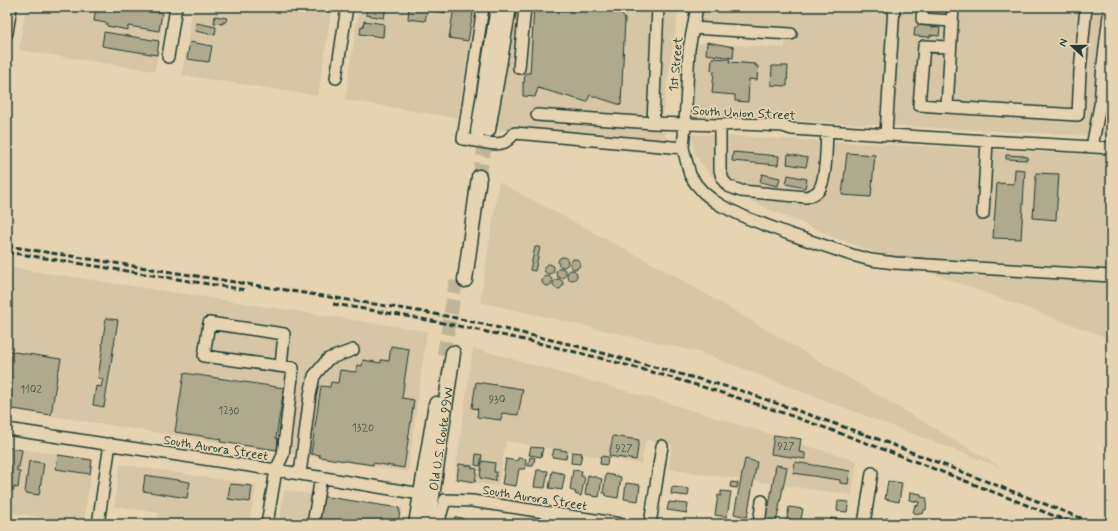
<svg xmlns="http://www.w3.org/2000/svg" width="1118" height="531" viewBox="0 0 1118 531" font-family="Mynerve,sans-serif">
  <rect width="100%" height="100%" fill="#e6d3b1"/>
  <filter id="ink" filterUnits="userSpaceOnUse"><feTurbulence type="fractalNoise" baseFrequency=".025" numOctaves="2"/><feDisplacementMap in="SourceGraphic" scale="8" xChannelSelector="R" yChannelSelector="G"/><feConvolveMatrix kernelMatrix="1 2 1 2 8 2 1 2 1" color-interpolation-filters="sRGB"/></filter>
  <g filter="url(#ink)">
    <!-- built -->
    <path fill="#d6c6a6" d="M26,7h139l-10,64 -136,-21z
      M193,7h139l-14,89 -136,-21z
      M359,7h116l-17,111 -113,-18z
      M513,7h166l-16,105 3,29 -173,-12z
      M700,7h411v130l-421,-22 5,-72 90,5 1,-13 -88,-5z
      M692,134l419,22v183l-275,-101 -115,-50 -26,-33z
      M499,182l169,90 334,196 -303,-116 -219,-50z
      M7,267l420,64 -19,141 -401,-63z
      M473,348l192,54 192,59 -5,34 -184,-26 4,-24 -26,-5 -5,24 -135,-23 -8,45 -44,-6z
      M7,447l86,12 -10,65 -76,-12z
      M120,464l136,21 -7,39h-17l-28,-4 -1,4h-46l1,-11 -44,-7z
      M284,490l118,18 -2,16h-121z
      M449,516l44,7v1h-46z"/>
    <g fill="none" stroke-linecap="round" stroke-linejoin="round">
      <!-- stream -->
      <path stroke="#687462" stroke-width="3" d="M889,257l48,3"/>
    </g>
    <!-- building -->
    <path fill="#afa98e" stroke="#1f3d34" d="M96,7h34l32,6 -3,18 -31,-5v4l-21,-4v-3l-13,-2z
      M367,7h19l-2,11 -18,-3z
      M409,7h19l-3,14 -17,-2z
      M433,7h18l-1,6 -18,-2z
      M454,7h20l-6,34 -19,-3z
      M534,7h81l10,12 -4,86 -31,-10 -3,7 -49,-14 -3,9 -12,-1v-14l1,1 1,-10h5z
      M215,16l12,2 -1,4h-3v2l-9,-1z
      M364,21l20,3 -1,13 -23,-3 1,-8 2,1z
      M196,23l20,4 -1,8 -20,-4z
      M918,25l13,1v1l9,1 -1,8 -9,-1v2l-16,-1 1,-9h3z
      M104,32l55,9 -2,14 -55,-9z
      M190,42l22,4 -3,16 -22,-3z
      M707,42l27,5 -1,11 -27,-4z
      M712,58l18,1 -1,3 27,2 -1,2h3l-1,14 -8,-1 -1,23 -13,-1v-6l-23,-2 2,-22 -3,-1z
      M772,66h16l-1,20 -16,-1z
      M733,152l46,4 -1,9 -46,-4z
      M847,153l28,2 -4,42 -29,-2z
      M788,154l20,4 -2,9 -19,-3z
      M1006,155l19,1v1h3l-1,3 -21,-1z
      M1015,169l10,1 -4,69 -28,-1 4,-55 17,1z
      M1036,173l23,1 -3,46 -23,-2z
      M762,174l18,4 -2,8 -18,-4z
      M788,175l19,4 -2,9 -19,-4z
      M535,247h5l-5,24 -5,-1z
      M558 262a5 5 0 1 1 10 0a5 5 0 1 1-10 0Z
      M570 264a5 5 0 1 1 10 0a5 5 0 1 1-10 0Z
      M544 269a5 5 0 1 1 10 0a5 5 0 1 1-10 0Z
      M556 273a5 5 0 1 1 10 0a5 5 0 1 1-10 0Z
      M567 275a5 5 0 1 1 10 0a5 5 0 1 1-10 0Z
      M542 281a5 5 0 1 1 10 0a5 5 0 1 1-10 0Z
      M553 284a5 5 0 1 1 10 0a5 5 0 1 1-10 0Z
      M106,318l12,2 -14,87 -11,-2 3,-19 5,1 2,-8 -5,-1 5,-33h-1z
      M391,346l18,3 -7,49 12,2 -10,68 -31,-5v2l-54,-8 1,-2 -9,-1 10,-68 9,1 1,-5 7,1 2,-13 16,2 1,-7 5,1 1,-6 18,3v-3l8,1z
      M7,351l54,8 -2,11h-1l-7,45 -44,-7z
      M184,373l100,15 -8,50 2,1 -1,11 -57,-8 1,-3 -46,-7z
      M476,382l47,7 -5,26 -16,-2 -1,7 -24,-3 1,-8 -6,-1z
      M774,435l27,4 -2,13 6,1v6l-34,-5z
      M613,436l26,4 -3,20 -27,-4z
      M7,447l15,3 -3,17h-2v4l3,1 -2,16 -4,-1v3l-7,-1z
      M531,447l12,1 -2,9 -12,-2z
      M554,449l13,2 -1,8 -14,-2z
      M572,452l10,1 -2,11 -9,-1z
      M476,454l6,1 -2,11 -5,-1z
      M58,455l34,5 -2,14 -34,-5z
      M601,456l7,1 -1,8 -7,-1z
      M530,457l5,1 -2,8h-5z
      M518,458l8,1 -1,10h-6l-3,17 -14,-2 4,-25 11,2z
      M745,459l12,3 -10,55 -13,-3z
      M29,461l15,2 -5,32 -14,-2z
      M482,461l13,2 -1,9h3l-2,9 -15,-3z
      M795,462l55,9 -2,13 -8,-1v-3l-47,-7z
      M459,464l13,2v2l5,1 -2,13 -18,-3z
      M776,465l11,2 -11,57h-13l4,-19 2,1z
      M537,470l11,1 -3,17 -11,-1z
      M573,470l9,1 -1,5 4,1 -4,19 -6,-2 1,-2 -6,-2z
      M552,471l13,3 -3,16 -13,-2z
      M606,474l15,3 -3,21 -12,-2v-3h-3z
      M145,475l45,7 -3,16 -44,-7z
      M588,475l14,4 -3,18 -7,-1v-1l-7,-1z
      M888,481l14,2 -3,19 -14,-3z
      M731,482l7,1 -1,5 -7,-1z
      M626,483l14,2 -2,16 -14,-2z
      M230,484l22,2 -2,16 -22,-3z
      M672,487l17,2 -1,7 -17,-2z
      M721,491l10,1 -4,25 -12,-2 3,-20 3,1z
      M910,492l11,2v3l6,1 -1,12h-2l-1,4 -10,-1 2,-8 3,1 1,-4 -10,-2z
      M321,496l78,12v2h1l-2,14h-81z
      M838,501l11,1 -2,10 -10,-1z
      M669,502l19,2 -1,9 -20,-3z
      M789,507l14,2 -3,15h-14z
      M455,517l8,1 -1,5 7,1h-19v-1h4z
      M831,518l17,2v4h-17z
      M886,518l8,1v5h-9z"/>
    <g fill="none" stroke-linecap="round" stroke-linejoin="round">
      <!-- major-tunnel -->
      <path stroke="#beb598" stroke-width="14" stroke-dasharray="14 7" stroke-linecap="butt" d="M479,177l9,-47
        M444,355l12,-74"/>
      <defs>
        <path id="minor" d="M483,7l-20,132c11,1 33,8 42,3 3,-2 7,-6 10,-9l168,15 2,-24 35,1 21,-1 42,2 9,3 195,12 124,7
          M658,7l-5,116 32,1 4,-75 8,-42
          M923,7l-1,12 30,2
          M953,7l-6,100 131,8 2,-44 6,-64
          M693,28l98,6
          M7,33l4,-26
          M168,57l8,-50
          M519,68l6,-61
          M336,78l11,-71
          M947,107l-28,-2 5,-59 26,1
          M537,115l116,8
          M720,125v45l3,10 5,6 13,5 65,6c4,-1 10,-3 13,-7 8,-12 7,-44 8,-59
          M886,134l8,-127
          M1092,147l8,-42 3,-41 7,-57
          M683,148l7,27 6,9 7,8 11,9 8,5 25,12 42,16 63,21 19,5 24,3 216,13
          M983,214l4,-73
          M7,429l269,41 145,24
          M300,474l10,-79 4,-19 14,-17 25,-9
          M98,524l12,-80
          M267,524l9,-54 7,-15 10,-87 -89,-12 5,-33 75,11 -3,32
          M313,524l8,-47
          M438,524l7,-24 27,1 149,23
          M650,524l12,-78
          M759,524l3,-23
          M864,524l8,-51"/>
        <g id="major">
          <path d="M488,130l21,-123"/>
          <path d="M478,132l20,-125"/>
          <path d="M465,280l14,-103"/>
          <path d="M416,524l20,-120"/>
          <path id="s1" d="M428,524l25,-171"/>
        </g>
      </defs>
      <!-- minor casing -->
      <use href="#minor" stroke="#1f3d34" stroke-width="14"/>
      <!-- major casing -->
      <use href="#major" stroke="#1f3d34" stroke-width="17"/>
      <!-- minor -->
      <use href="#minor" stroke="#e6d3b1" stroke-width="11"/>
      <!-- major -->
      <use href="#major" stroke="#e6d3b1" stroke-width="14"/>
      <!-- rail -->
      <path stroke="#1f3d34" stroke-width="3" stroke-dasharray="6 3" stroke-linecap="butt" d="M7,246l411,65 38,7 113,26 170,46 136,48 221,86
        M7,252l239,38
        M333,304c136,21 271,51 402,93 115,37 227,83 340,127"/>
    </g>
  </g>
  <g text-anchor="middle" stroke-width="3.5" stroke-linejoin="round" paint-order="stroke">
    <!-- number labels -->
    <g font-size="11" fill="#43584a">
      <text x="31" y="393">1102</text>
      <text x="497" y="403">930</text>
      <text x="229" y="414">1230</text>
      <text x="363" y="431">1320</text>
      <text x="786" y="450">927</text>
      <text x="624" y="452">927</text>
    </g>
    <!-- street labels -->
    <g font-size="13" fill="#1f3d34" stroke="#e6d3b1">
      <text transform="translate(675 64) rotate(-85)" y="5">1st Street</text>
      <text transform="translate(744 112) rotate(3)" y="5">South Union Street</text>
      <text dy="5" stroke="none"><textPath href="#s1" startOffset="86">Old U.S. Route 99W</textPath></text>
      <text transform="translate(216 447) rotate(9)" y="5">South Aurora Street</text>
      <text transform="translate(535 497) rotate(9)" y="5">South Aurora Street</text>
    </g>
  </g>
  <!-- margin -->
  <rect width="1118" height="531" fill="none" stroke="#e6d3b1" stroke-width="24"/>
  <rect x="12" y="12" width="1094" height="507" fill="none" stroke="#1f3d34" stroke-width="1.5" filter="url(#ink)"/>
  <!-- north arrow -->
  <g transform="translate(1072 46) rotate(291)" stroke="#e6d3b1" stroke-width="3" paint-order="stroke">
  <path d="M0-3L7 15L0 10L-7 15Z" fill="#1f3d34"/>
  <text y="-6" font-size="11" font-weight="bold" text-anchor="middle" fill="#1f3d34">N</text>
  </g>
</svg>
